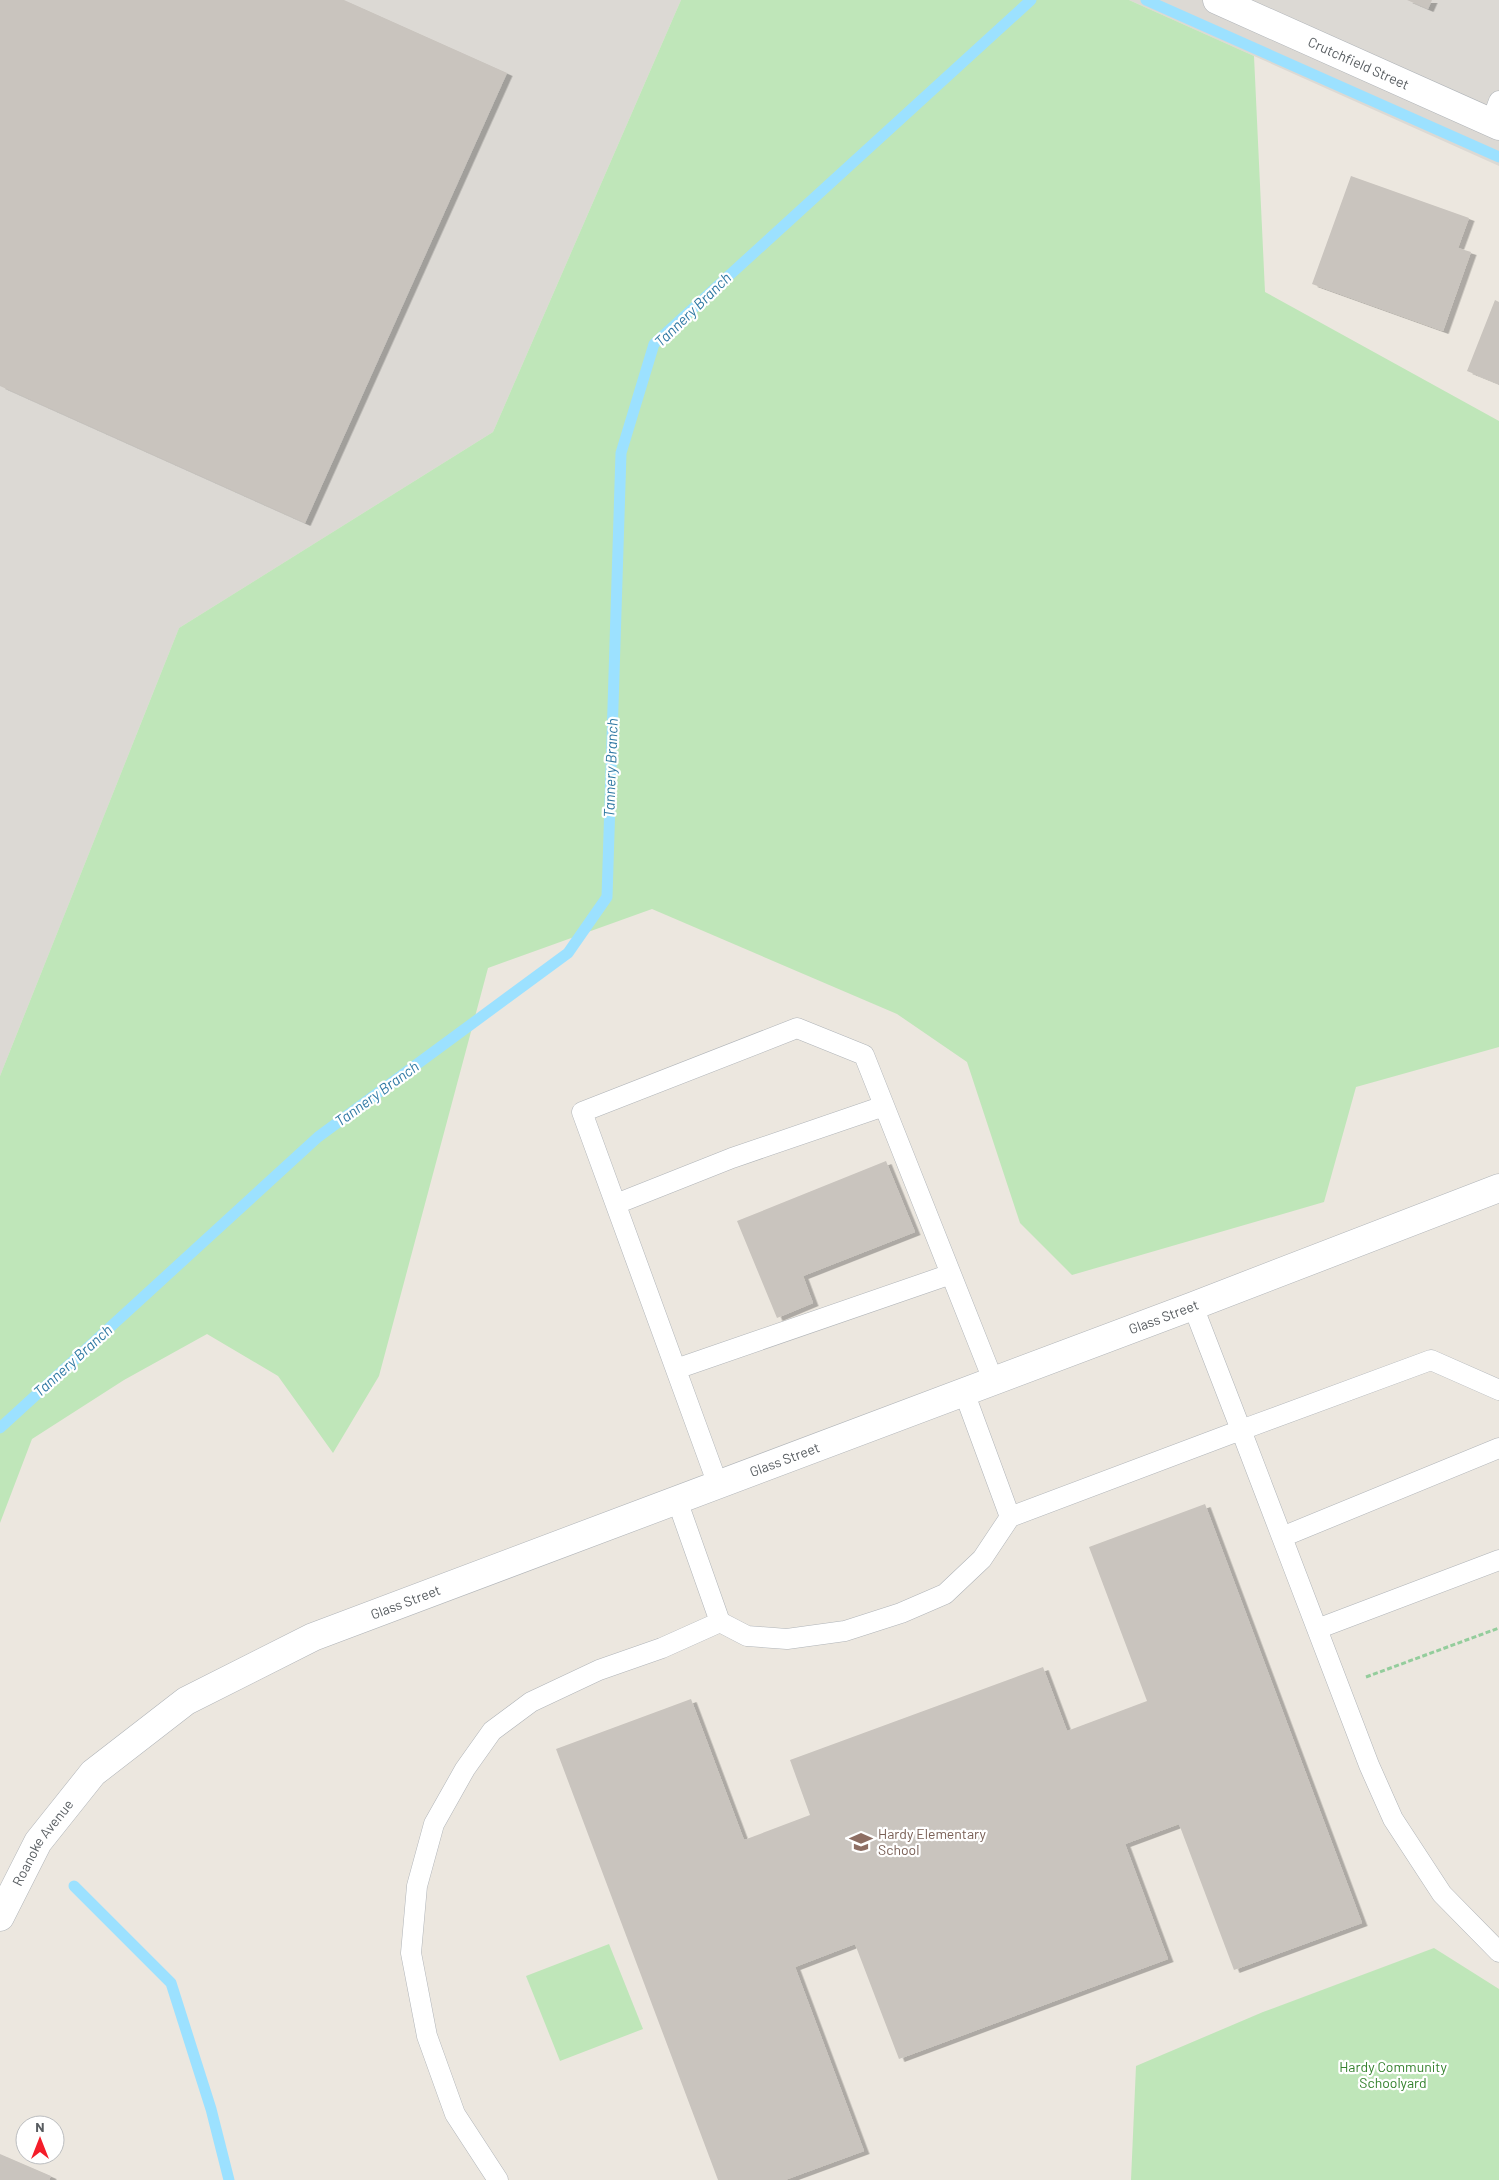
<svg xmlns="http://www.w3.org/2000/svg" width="1499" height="2180" viewBox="0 0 1499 2180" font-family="Barlow,sans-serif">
  <defs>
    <filter id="shadow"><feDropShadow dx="5.5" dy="3" stdDeviation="0" flood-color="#0004"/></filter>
  </defs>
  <rect width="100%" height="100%" fill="#ece7df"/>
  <!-- industrial -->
  <path fill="#dcd9d4" d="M0,0h681l-188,432 -314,196 -179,448z
    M1129,0h370v166l-245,-110z"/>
  <!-- green -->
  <path fill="#bfe6b9" d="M681,0h448l125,56 11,236 234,129v626l-143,40 -32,115 -252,73 -52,-52 -53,-161 -70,-48 -245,-105 -164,59 -109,408 -46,77 -55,-77 -71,-42 -83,46 -92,59 -32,84v-447l179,-448 314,-196z
    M609,1944l34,85 -83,32 -34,-85z
    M1434,1948l65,41v191h-368l5,-114 127,-54z"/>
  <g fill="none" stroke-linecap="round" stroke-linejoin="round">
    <!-- stream -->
    <path stroke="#9ce1ff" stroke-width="11" d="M1146,0l353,157
      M0,1428l318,-291 250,-184 39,-56 14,-444 33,-109 377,-344
      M74,1886l97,97 40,126 18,71"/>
  </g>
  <!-- building -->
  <path fill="#c9c4be" filter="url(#shadow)" d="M0,0h344l163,73 -202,450 -305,-137z
    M1407,0h25l-4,9z
    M1351,176l118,42 -11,30 13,4 -28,79 -131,-47z
    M1495,300l4,2v82l-32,-13z
    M886,1161l29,71 -112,44 10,27 -36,15 -40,-97z
    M1205,1504l157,419 -128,47 -55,-146 -54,20 43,115 -269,100 -44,-115 -60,23 69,184 -79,29h-67l-162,-431 135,-50 53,141 66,-25 -20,-55 253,-93 24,64 80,-30 -58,-154z
    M0,2154l51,22 -2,4h-49z"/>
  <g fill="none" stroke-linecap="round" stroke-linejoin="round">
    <defs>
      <path id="service" d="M1491,123l8,-22
        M616,1204l116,-46 152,-52
        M1193,1306l48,124 190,-70 68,30
        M676,1369l275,-95
        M964,1392l46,125
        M718,1485l-136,-373 215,-84 67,27 129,325
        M677,1500l43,122
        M1282,1537l217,-89
        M1317,1629l182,-69
        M498,2180l-43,-66 -28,-78 -16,-83 6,-67 17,-62 31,-55 27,-38 39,-29 68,-32 63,-22 58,-26 27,14 40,3 58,-8 56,-18 44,-19 37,-35 28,-42 231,-87 128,335 24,54 49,75 57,58"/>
      <g id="minor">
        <path id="s1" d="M1217,0l282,126"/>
      </g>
      <g id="tertiary">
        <path id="s2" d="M0,1917l38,-75 55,-69 93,-72 127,-64 880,-331 306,-118"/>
      </g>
    </defs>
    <!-- service casing -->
    <use href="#service" stroke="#b0b4b8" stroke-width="21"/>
    <!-- minor casing -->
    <use href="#minor" stroke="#b0b4b8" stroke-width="29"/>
    <!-- tertiary casing -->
    <use href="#tertiary" stroke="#b0b4b8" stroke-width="29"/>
    <!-- path -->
    <path stroke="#94cd9c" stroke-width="3" stroke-dasharray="5 2.5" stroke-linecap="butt" d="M1366,1677l133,-49"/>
    <!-- service -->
    <use href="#service" stroke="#fff" stroke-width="20"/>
    <!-- minor -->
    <use href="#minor" stroke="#fff" stroke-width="28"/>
    <!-- tertiary -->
    <use href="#tertiary" stroke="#fff" stroke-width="28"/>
  </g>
  <!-- icons -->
  <defs>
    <symbol id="school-bare" viewBox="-9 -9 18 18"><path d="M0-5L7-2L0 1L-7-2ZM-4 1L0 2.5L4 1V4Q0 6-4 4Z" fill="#8d6e63" stroke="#fff" stroke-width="2.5" paint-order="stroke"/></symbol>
  </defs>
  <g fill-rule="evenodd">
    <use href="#school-bare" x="845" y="1826" width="32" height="32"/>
  </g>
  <g text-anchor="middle" stroke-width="4.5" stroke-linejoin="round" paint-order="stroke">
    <!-- street labels -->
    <g font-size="14" fill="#585d61" stroke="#fff">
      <text dy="5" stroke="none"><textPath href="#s1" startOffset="155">Crutchfield Street</textPath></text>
      <text dy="5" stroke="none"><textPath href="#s2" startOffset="1341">Glass Street</textPath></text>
      <text dy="5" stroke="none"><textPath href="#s2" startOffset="936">Glass Street</textPath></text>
      <text dy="5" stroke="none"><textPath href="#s2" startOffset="531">Glass Street</textPath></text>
      <text dy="5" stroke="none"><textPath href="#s2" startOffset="86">Roanoke Avenue</textPath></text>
    </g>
    <!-- education labels -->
    <g font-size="14" fill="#785e54" stroke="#fff" text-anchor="start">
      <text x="878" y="1839">Hardy Elementary<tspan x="878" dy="16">School</tspan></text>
    </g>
    <!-- park labels -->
    <g font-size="14" fill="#35822e" stroke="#fff">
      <text x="1393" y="2072">Hardy Community<tspan x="1393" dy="16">Schoolyard</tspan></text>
    </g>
    <!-- water labels -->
    <g font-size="15" font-style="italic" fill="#3079a4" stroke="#fff">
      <text transform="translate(693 310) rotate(-44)" y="5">Tannery Branch</text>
      <text transform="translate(611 768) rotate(-88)" y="5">Tannery Branch</text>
      <text transform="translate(377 1094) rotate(-36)" y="5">Tannery Branch</text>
      <text transform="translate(73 1361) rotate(-42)" y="5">Tannery Branch</text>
    </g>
  </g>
  <!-- north arrow -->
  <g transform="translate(40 2140)"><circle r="24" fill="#ffffff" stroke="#bcbec0"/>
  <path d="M0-4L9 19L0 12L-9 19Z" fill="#f41d2a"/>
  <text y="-8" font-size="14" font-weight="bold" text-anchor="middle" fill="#585d61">N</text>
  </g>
</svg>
